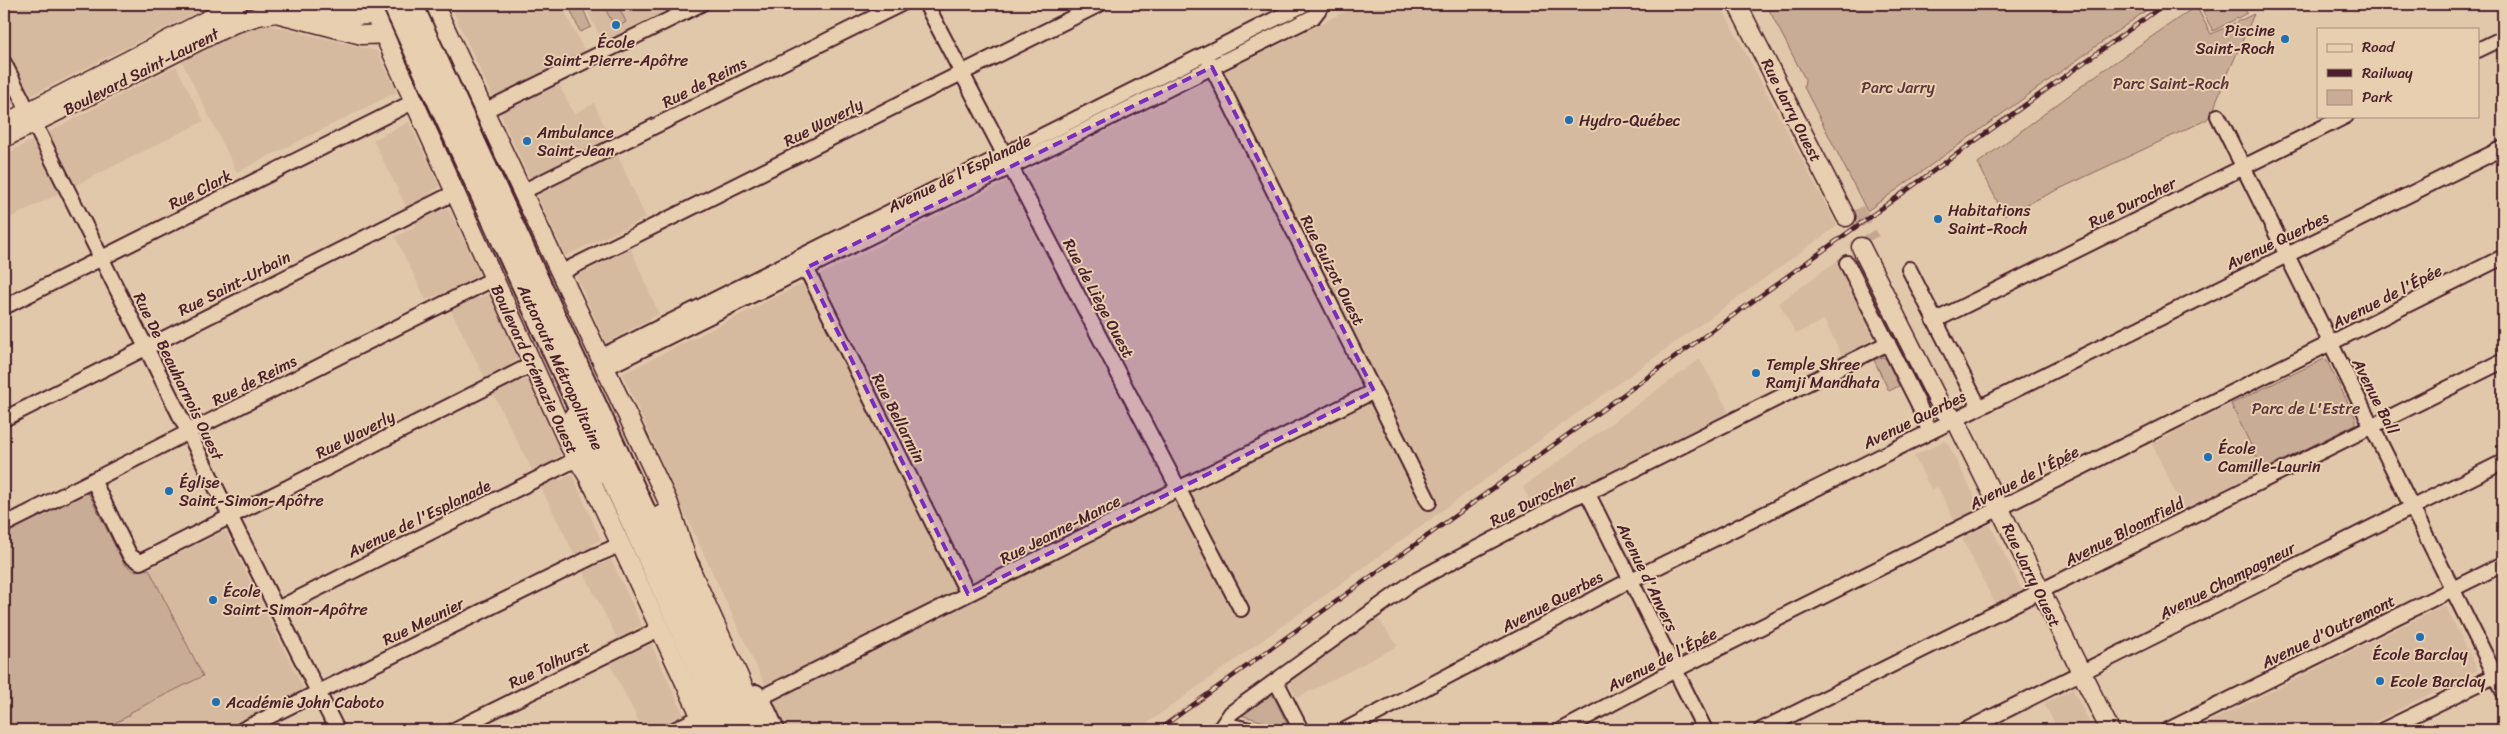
<svg xmlns="http://www.w3.org/2000/svg" width="2507" height="734" viewBox="0 0 2507 734" font-family="Sriracha,sans-serif">
  <rect width="100%" height="100%" fill="#e2c8ab"/>
  <filter id="ink" filterUnits="userSpaceOnUse"><feTurbulence type="fractalNoise" baseFrequency=".02" numOctaves="2"/><feDisplacementMap in="SourceGraphic" scale="10" xChannelSelector="R" yChannelSelector="G"/><feConvolveMatrix kernelMatrix="1 2 1 2 8 2 1 2 1" color-interpolation-filters="sRGB"/></filter>
  <g filter="url(#ink)">
    <!-- built -->
    <path fill="#d5baa0" d="M4,4h209l-209,105z
      M457,4h104l25,50 -33,19 21,41 20,-11 52,115 -81,38 -111,-243z
      M584,4h97l-78,39z
      M1360,4h360l117,222 -699,504h-352l-101,-216 -62,-139 1,-2z
      M265,24l112,27 20,41 -160,80 -55,-110 72,-37z
      M176,66l28,55 -200,100v-66z
      M409,122l31,65 -12,8 10,18 10,-5 32,66 -13,7 12,17 10,-4 31,64 -10,6 10,18 8,-3 34,76 -11,6 9,19 12,-6 29,66 -10,5 11,19 9,-5 31,66 -10,5 7,19 12,-5 33,71 -12,6 5,9h-34l-42,-84 16,-8 -175,-345 -16,7 -31,-63 21,-11 -43,-86z
      M631,249l28,65 -53,29 -30,-67z
      M1839,259l34,77 -3,7 -28,13 -18,-36 -28,14 -17,-31z
      M1700,359l29,53 -195,98 -11,-23z
      M2231,404l32,66 -80,39 -31,-65z
      M1944,441l4,3 33,65 -26,13 -17,-35 -7,3 -17,-34z
      M1990,524l32,66 -27,14 -33,-66z
      M224,531l2,1 78,158 -80,40h-111l-3,-5 20,-10 -2,-2 74,-39 -53,-105z
      M2445,605l33,65 -120,60h-165z
      M1377,617l21,29 -101,52 -7,-12 2,-7z
      M2073,689l20,41h-35l-14,-27z"/>
    <!-- green -->
    <path fill="#c9ac95" stroke="#8a6660" d="M568,4h13l10,23 -11,5z
      M614,4h3l9,18 -11,6 -10,-20z
      M1766,4h389l-288,207 -63,-124 1,-8z
      M2218,4h24l5,9 -34,18 -10,-19z
      M2196,6l15,28 43,-20 -37,85 -4,13 -7,8 -202,95 -26,-52 117,-87z
      M1882,357l4,2 13,27 -10,5 -15,-31z
      M2324,359l3,2 29,58v5l-93,46 -32,-66z
      M86,493l3,1 35,70 10,7 15,-2 54,107 -74,37 1,2 -19,10 2,5h-109v-196z
      M1269,693l5,4 16,33 -52,-16z"/>
    <g fill="none" stroke-linecap="round" stroke-linejoin="round">
      <!-- major-tunnel -->
      <path stroke="#c4a691" stroke-width="18" stroke-dasharray="18 9" stroke-linecap="butt" d="M1855,210l16,30"/>
      <defs>
        <path id="minor" d="M926,4l315,605
          M2478,50l25,-12
          M1208,59l221,443
          M4,63l333,667
          M484,111l217,-107
          M2218,116l285,575
          M522,192l379,-188
          M803,262l165,332
          M1847,263l71,140 11,28
          M1909,269l70,138
          M562,272l538,-268
          M4,307l409,-205
          M1934,321l412,-205
          M600,357l705,-353
          M605,368l708,-351 10,-13
          M4,419l450,-226
          M93,480l37,76 10,6 393,-198
          M1587,492l118,238
          M4,525l489,-246
          M277,609l300,-150
          M1276,681l25,49
          M756,692l6,5 15,33
          M762,697l612,-306
          M1220,729l11,-16 182,-131 159,-84 28,-11 288,-144
          M242,730l352,-174 26,-11
          M454,730l205,-101
          M674,730l26,-13 3,10
          M1218,730l14,-4 18,4
          M1345,730l276,-145 882,-437
          M1562,730l113,-60 828,-413
          M1761,730l742,-369
          M1966,730l537,-268
          M2168,730l335,-166
          M2383,730l120,-58"/>
        <path id="major" d="M300,4l53,12 33,-2
          M370,4l200,443 22,36 115,247
          M434,4l235,500 21,64 73,162
          M1737,4l109,213
          M4,124l234,-120
          M4,138l229,-114 25,-8 18,-3 86,22 30,-1
          M1861,247l82,163 12,9 3,6 152,305"/>
        <path id="highway" d="M490,175l256,555
          M475,182l252,548
          M573,418l19,65
          M661,516l29,52"/>
      </defs>
      <!-- minor casing -->
      <use href="#minor" stroke="#4a1f2b" stroke-width="18"/>
      <!-- major casing -->
      <use href="#major" stroke="#4a1f2b" stroke-width="21"/>
      <!-- highway casing -->
      <use href="#highway" stroke="#4a1f2b" stroke-width="24"/>
      <!-- minor -->
      <use href="#minor" stroke="#e8cfb0" stroke-width="14"/>
      <!-- major -->
      <use href="#major" stroke="#e8cfb0" stroke-width="18"/>
      <!-- highway -->
      <use href="#highway" stroke="#e8cfb0" stroke-width="20"/>
      <defs>
        <path id="rail" d="M1158,730l1007,-726"/>
      </defs>
      <!-- rail casing -->
      <use href="#rail" stroke="#4a1f2b" stroke-width="4.5"/>
      <!-- rail -->
      <use href="#rail" stroke="#e8cfb0" stroke-width="2.5" stroke-dasharray="8" stroke-linecap="butt"/>
      <defs>
        <path id="highway-bridge" d="M393,4l82,178
          M412,4l78,171"/>
      </defs>
      <!-- highway-bridge casing -->
      <use href="#highway-bridge" stroke="#4a1f2b" stroke-width="24" stroke-linecap="butt"/>
      <!-- highway-bridge -->
      <use href="#highway-bridge" stroke="#e8cfb0" stroke-width="20"/>
    </g>
  </g>
  <!-- marked area -->
  <path fill="#7b2cbf" fill-opacity="0.2" stroke="#7b2cbf" stroke-width="4" stroke-dasharray="10 6" stroke-linejoin="round" d="M1212,67l162,324 -406,203 -162,-326z"/>
  <!-- markers -->
  <g fill="#1f6fb2" stroke="#e8cfb0" stroke-width="2">
    <circle cx="616" cy="25" r="5"/>
    <circle cx="2285" cy="39" r="5"/>
    <circle cx="1569" cy="120" r="5"/>
    <circle cx="527" cy="141" r="5"/>
    <circle cx="1938" cy="219" r="5"/>
    <circle cx="1756" cy="373" r="5"/>
    <circle cx="2208" cy="457" r="5"/>
    <circle cx="169" cy="491" r="5"/>
    <circle cx="213" cy="600" r="5"/>
    <circle cx="2420" cy="637" r="5"/>
    <circle cx="2380" cy="681" r="5"/>
    <circle cx="216" cy="702" r="5"/>
  </g>
  <g text-anchor="middle" stroke-width="4" stroke-linejoin="round" paint-order="stroke">
    <!-- poi labels -->
    <g font-size="16" fill="#4a1f2b" stroke="#e8cfb0" text-anchor="start">
      <text x="2275" y="36" text-anchor="end">Piscine<tspan x="2275" dy="18">Saint-Roch</tspan></text>
      <text x="616" y="48" text-anchor="middle">École<tspan x="616" dy="18">Saint-Pierre-Apôtre</tspan></text>
      <text x="1579" y="126">Hydro-Québec</text>
      <text x="537" y="138">Ambulance<tspan x="537" dy="18">Saint-Jean</tspan></text>
      <text x="1948" y="216">Habitations<tspan x="1948" dy="18">Saint-Roch</tspan></text>
      <text x="1766" y="370">Temple Shree<tspan x="1766" dy="18">Ramji Mandhata</tspan></text>
      <text x="2218" y="454">École<tspan x="2218" dy="18">Camille-Laurin</tspan></text>
      <text x="179" y="488">Église<tspan x="179" dy="18">Saint-Simon-Apôtre</tspan></text>
      <text x="223" y="597">École<tspan x="223" dy="18">Saint-Simon-Apôtre</tspan></text>
      <text x="2420" y="660" text-anchor="middle">École Barclay</text>
      <text x="2390" y="687">Ecole Barclay</text>
      <text x="226" y="708">Académie John Caboto</text>
    </g>
    <!-- street labels -->
    <g font-size="16" fill="#4a1f2b" stroke="#e8cfb0">
      <text transform="translate(141 71) rotate(-27)" y="6">Boulevard Saint-Laurent</text>
      <text transform="translate(704 82) rotate(-27)" y="6">Rue de Reims</text>
      <text transform="translate(1792 110) rotate(63)" y="6">Rue Jarry Ouest</text>
      <text transform="translate(823 122) rotate(-27)" y="6">Rue Waverly</text>
      <text transform="translate(959 173) rotate(-26)" y="6">Avenue de l'Esplanade</text>
      <text transform="translate(200 189) rotate(-27)" y="6">Rue Clark</text>
      <text transform="translate(2132 202) rotate(-26)" y="6">Rue Durocher</text>
      <text transform="translate(2277 240) rotate(-26)" y="6">Avenue Querbes</text>
      <text transform="translate(1333 270) rotate(63)" y="6">Rue Guizot Ouest</text>
      <text transform="translate(234 283) rotate(-27)" y="6">Rue Saint-Urbain</text>
      <text transform="translate(2387 296) rotate(-27)" y="6">Avenue de l'Épée</text>
      <text transform="translate(1099 298) rotate(62)" y="6">Rue de Liège Ouest</text>
      <text transform="translate(561 367) rotate(65)" y="6">Autoroute Métropolitaine</text>
      <text transform="translate(535 369) rotate(65)" y="6">Boulevard Crémazie Ouest</text>
      <text transform="translate(179 376) rotate(64)" y="6">Rue De Beauharnois Ouest</text>
      <text transform="translate(254 380) rotate(-27)" y="6">Rue de Reims</text>
      <text transform="translate(2376 396) rotate(63)" y="6">Avenue Ball</text>
      <text transform="translate(899 418) rotate(63)" y="6">Rue Bellarmin</text>
      <text transform="translate(1914 419) rotate(-26)" y="6">Avenue Querbes</text>
      <text transform="translate(355 434) rotate(-27)" y="6">Rue Waverly</text>
      <text transform="translate(2024 477) rotate(-27)" y="6">Avenue de l'Épée</text>
      <text transform="translate(1533 500) rotate(-27)" y="6">Rue Durocher</text>
      <text transform="translate(419 518) rotate(-26)" y="6">Avenue de l'Esplanade</text>
      <text transform="translate(1060 529) rotate(-27)" y="6">Rue Jeanne-Mance</text>
      <text transform="translate(2124 531) rotate(-27)" y="6">Avenue Bloomfield</text>
      <text transform="translate(2032 575) rotate(64)" y="6">Rue Jarry Ouest</text>
      <text transform="translate(1648 577) rotate(64)" y="6">Avenue d'Anvers</text>
      <text transform="translate(2227 580) rotate(-27)" y="6">Avenue Champagneur</text>
      <text transform="translate(1552 601) rotate(-28)" y="6">Avenue Querbes</text>
      <text transform="translate(423 621) rotate(-26)" y="6">Rue Meunier</text>
      <text transform="translate(2328 631) rotate(-26)" y="6">Avenue d'Outremont</text>
      <text transform="translate(1662 659) rotate(-27)" y="6">Avenue de l'Épée</text>
      <text transform="translate(549 664) rotate(-26)" y="6">Rue Tolhurst</text>
    </g>
    <!-- park labels -->
    <g font-size="16" fill="#5d343b" stroke="#e8cfb0">
      <text x="2171" y="89">Parc Saint-Roch</text>
      <text x="1898" y="93">Parc Jarry</text>
      <text x="2306" y="414">Parc de L'Estre</text>
    </g>
  </g>
  <!-- margin -->
  <rect width="2507" height="734" fill="none" stroke="#e8cfb0" stroke-width="20"/>
  <rect x="10" y="10" width="2487" height="714" fill="none" stroke="#4a1f2b" stroke-width="2" filter="url(#ink)"/>
  <!-- legend -->
  <rect x="2317" y="28" width="162" height="90" fill="#e8cfb0" stroke="#a9897b"/>
  <rect x="2327" y="44" width="25" height="8" fill="#e8cfb0" stroke="#a9897b"/>
  <text x="2362" y="52" font-size="15" fill="#4a1f2b">Road</text>
  <rect x="2327" y="69" width="25" height="8" fill="#4a1f2b" stroke="#a9897b"/>
  <text x="2362" y="78" font-size="15" fill="#4a1f2b">Railway</text>
  <rect x="2327" y="90" width="25" height="15" fill="#c9ac95" stroke="#a9897b"/>
  <text x="2362" y="102" font-size="15" fill="#4a1f2b">Park</text>
</svg>
